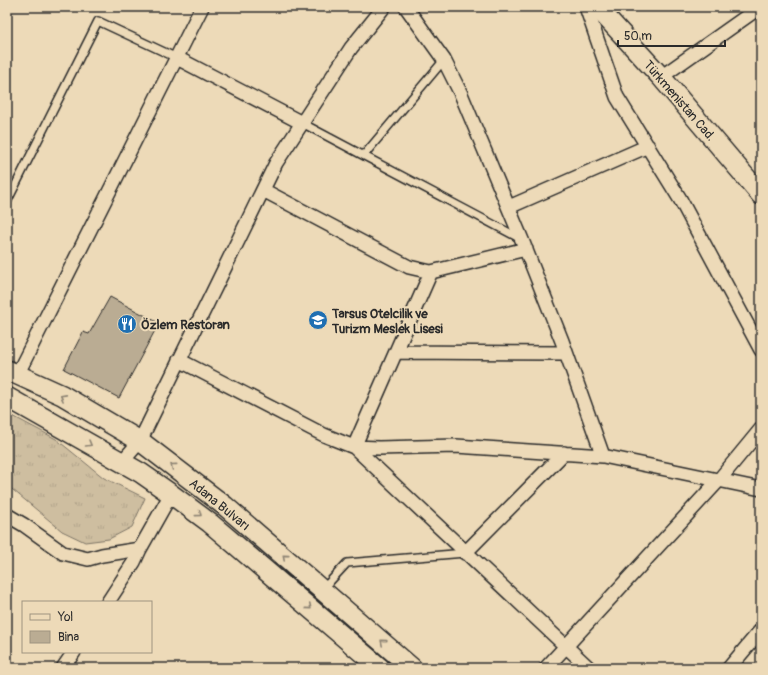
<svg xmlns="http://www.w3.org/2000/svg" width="768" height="675" viewBox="0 0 768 675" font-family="Pangolin,sans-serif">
  <defs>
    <pattern id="grass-tufts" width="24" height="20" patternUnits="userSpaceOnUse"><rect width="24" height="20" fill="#cebea0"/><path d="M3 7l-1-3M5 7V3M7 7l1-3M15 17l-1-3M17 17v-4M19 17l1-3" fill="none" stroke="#b1a38a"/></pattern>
  </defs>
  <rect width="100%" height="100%" fill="#eddab8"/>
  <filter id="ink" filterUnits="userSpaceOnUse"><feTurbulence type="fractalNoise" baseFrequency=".025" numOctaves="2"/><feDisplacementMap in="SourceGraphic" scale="8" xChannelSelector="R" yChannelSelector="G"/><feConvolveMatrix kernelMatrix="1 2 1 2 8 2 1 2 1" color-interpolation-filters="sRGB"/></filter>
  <g filter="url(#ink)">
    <!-- grass -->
    <path fill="url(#grass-tufts)" stroke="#7c7466" d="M7,413l49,26 48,39 41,20 -13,29 -23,12 -24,3 -23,-11 -55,-46z"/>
    <!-- building -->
    <path fill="#baac93" stroke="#2b2b2b" d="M110,297l49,26 -40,75 -55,-29 19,-37 6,2z"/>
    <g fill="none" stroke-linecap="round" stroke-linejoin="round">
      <defs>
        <path id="lane" d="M302,123l219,116
          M364,155l80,-95
          M7,202l91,-181 79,37
          M323,589l24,-26 118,-10"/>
        <path id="street" d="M406,7l38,53 17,34 61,146 40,101 41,115
          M586,7l31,90 63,102 81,151
          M177,58l125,65
          M661,77l99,-70
          M263,190l146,77 22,5 95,-23
          M509,207l139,-61
          M431,272l-77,175 235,221
          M396,352l170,1
          M179,360l145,75 30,12 25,1 77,-2 147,10 158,33
          M17,375l185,-368
          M122,462l18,-21 136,-278 75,-115 33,-41
          M7,515l17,10 39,28 25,6 14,-4 38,-6
          M465,553l99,-100
          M108,602l26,-40 6,-13 31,-55
          M63,668l11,-16
          M546,668l173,-188 42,-51
          M729,668l32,-38"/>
        <path id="secondary" d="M597,7l64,70 100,118
          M7,370l55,25 78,46 85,65 187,162
          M7,397l134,76 30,21 39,29 170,145"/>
      </defs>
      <!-- lane casing -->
      <use href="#lane" stroke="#2b2b2b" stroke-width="10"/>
      <!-- street casing -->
      <use href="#street" stroke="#2b2b2b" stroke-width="16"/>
      <!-- secondary casing -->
      <use href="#secondary" stroke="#2b2b2b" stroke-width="22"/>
      <!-- lane -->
      <use href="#lane" stroke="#eddab8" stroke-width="7"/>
      <!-- street -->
      <use href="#street" stroke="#eddab8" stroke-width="13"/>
      <!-- secondary -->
      <use href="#secondary" stroke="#eddab8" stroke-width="19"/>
    </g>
    <!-- one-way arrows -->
    <defs><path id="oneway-chevron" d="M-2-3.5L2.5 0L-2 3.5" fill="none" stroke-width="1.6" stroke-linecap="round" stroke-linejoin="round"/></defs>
    <g stroke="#8c8272">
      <use href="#oneway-chevron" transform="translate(63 397) rotate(-152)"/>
      <use href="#oneway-chevron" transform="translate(89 444) rotate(30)"/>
      <use href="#oneway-chevron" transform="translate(173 466) rotate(-143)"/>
      <use href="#oneway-chevron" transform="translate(199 514) rotate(37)"/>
      <use href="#oneway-chevron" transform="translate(285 557) rotate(-139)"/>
      <use href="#oneway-chevron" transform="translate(309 607) rotate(40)"/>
      <use href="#oneway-chevron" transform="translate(383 642) rotate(-139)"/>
    </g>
  </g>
  <!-- icons -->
  <defs>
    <symbol id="school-disc" viewBox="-11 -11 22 22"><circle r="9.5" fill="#1f6fb2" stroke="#eddab8"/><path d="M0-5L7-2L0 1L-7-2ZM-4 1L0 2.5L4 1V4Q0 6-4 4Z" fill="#fff"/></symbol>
    <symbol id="restaurant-disc" viewBox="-11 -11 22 22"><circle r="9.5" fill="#1f6fb2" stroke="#eddab8"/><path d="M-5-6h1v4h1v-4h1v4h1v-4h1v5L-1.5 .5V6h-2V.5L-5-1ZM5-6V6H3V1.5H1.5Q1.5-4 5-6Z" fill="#fff"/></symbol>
  </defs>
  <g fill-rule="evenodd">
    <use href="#school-disc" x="307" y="309" width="22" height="22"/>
    <use href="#restaurant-disc" x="116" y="313" width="22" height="22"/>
  </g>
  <g text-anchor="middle" stroke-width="4" stroke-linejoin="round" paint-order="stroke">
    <!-- street labels -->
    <g font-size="13" fill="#2b2b2b" stroke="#eddab8">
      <text transform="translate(680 100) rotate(49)" y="5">Türkmenistan Cad.</text>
      <text transform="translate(220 504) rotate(39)" y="5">Adana Bulvarı</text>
    </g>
    <!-- poi labels -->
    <g font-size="13" font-weight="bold" fill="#2b2b2b" stroke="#eddab8" text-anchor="start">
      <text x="332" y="318">Tarsus Otelcilik ve<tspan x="332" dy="15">Turizm Meslek Lisesi</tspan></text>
      <text x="141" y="329">Özlem Restoran</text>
    </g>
  </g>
  <!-- margin -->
  <rect width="768" height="675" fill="none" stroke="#eddab8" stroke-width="24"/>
  <rect x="12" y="12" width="744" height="651" fill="none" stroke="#2b2b2b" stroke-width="1.5" filter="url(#ink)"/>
  <!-- legend -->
  <rect x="22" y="601" width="130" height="52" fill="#eddab8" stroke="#9f9480"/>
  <rect x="30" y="614" width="20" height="6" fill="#eddab8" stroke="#9f9480"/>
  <text x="58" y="621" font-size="12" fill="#2b2b2b">Yol</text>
  <rect x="30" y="631" width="20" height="12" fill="#baac93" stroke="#9f9480"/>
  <text x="58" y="641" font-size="12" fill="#2b2b2b">Bina</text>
  <!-- scale -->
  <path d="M618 40v6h107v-6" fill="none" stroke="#2b2b2b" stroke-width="2"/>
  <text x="624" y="40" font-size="12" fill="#2b2b2b" stroke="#eddab8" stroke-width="3" paint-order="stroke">50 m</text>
</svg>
